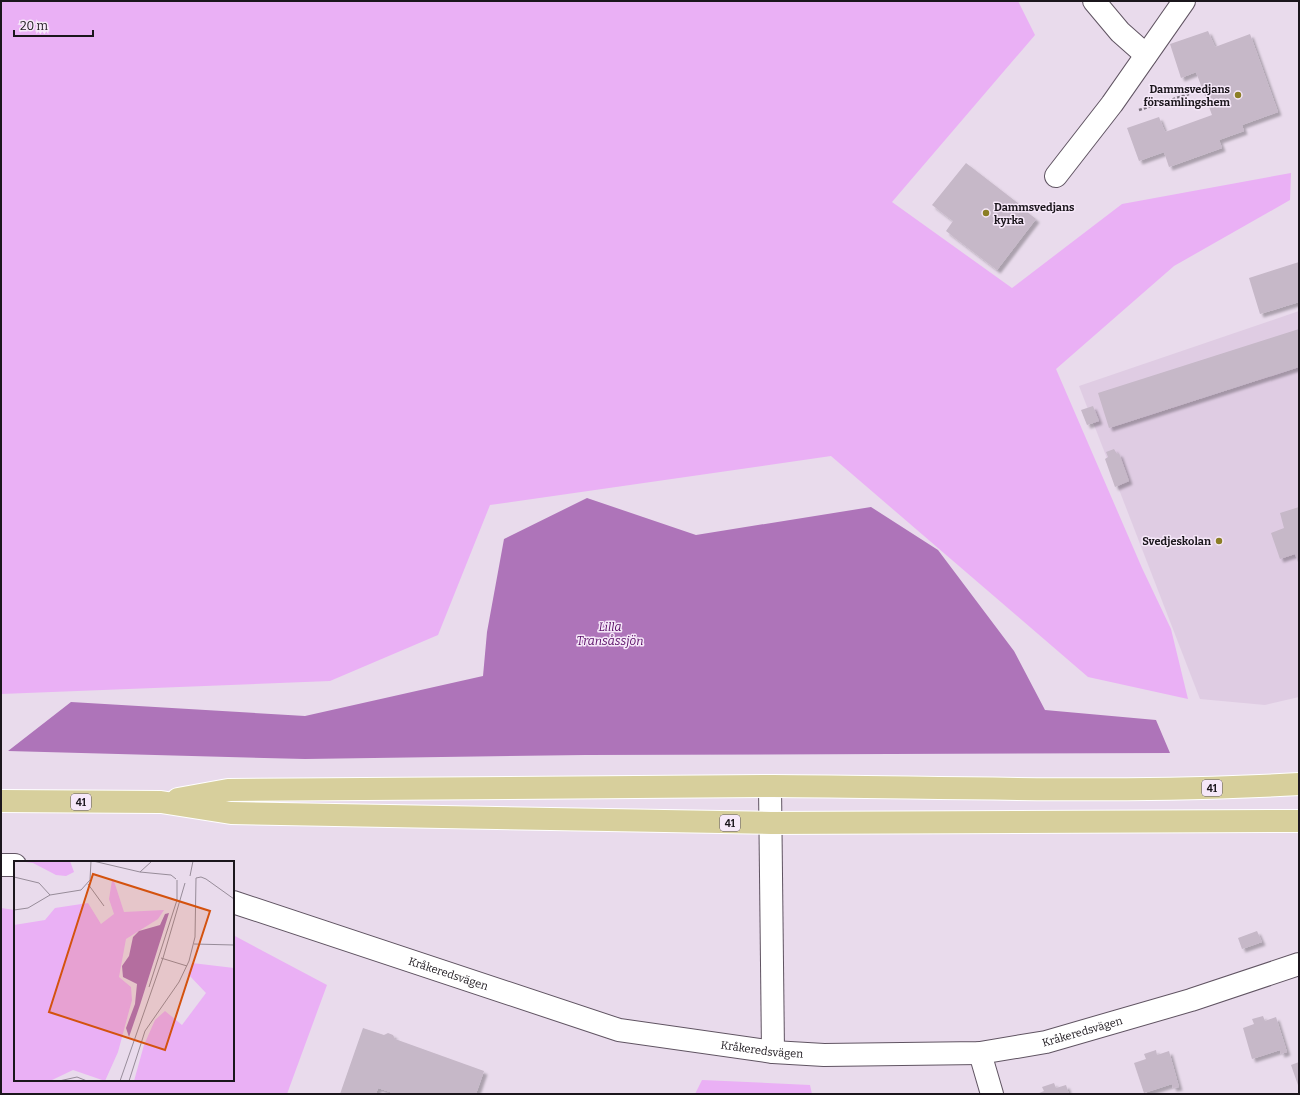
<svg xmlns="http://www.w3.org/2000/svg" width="1300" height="1095" viewBox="0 0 1300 1095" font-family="Bitter,serif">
  <defs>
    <filter id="shadow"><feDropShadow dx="3.5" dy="3.5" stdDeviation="1" flood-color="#0004"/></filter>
  </defs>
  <rect width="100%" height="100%" fill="#e9dbec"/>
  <!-- built -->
  <path fill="#dfcce3" d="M1299,311v386l-34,8 -65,-6 -121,-313z"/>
  <!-- green -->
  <path fill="#eab0f5" d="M1,1h1017l17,34 -143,167 120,86 110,-84 169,-31 -1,27 -116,66 -118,103 86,199 29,61 17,70 -100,-22 -257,-221 -341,49 -52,130 -108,46 -329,13z
    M1,908l14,2v170h218v-145l94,50 -40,109h-286z
    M702,1080l108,5 2,9h-117z"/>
  <!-- water -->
  <path fill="#ae74b9" d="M587,498l109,37 175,-28 67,43 76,101 31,59 111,10 14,33 -585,2 -280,4 -297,-8 63,-49 234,14 178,-40 4,-44 17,-93z"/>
  <!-- building -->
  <path fill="#c6b8c8" filter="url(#shadow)" d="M1208,31l7,16 35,-13 28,78 -36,13 2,6 -25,9 3,8 -53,19 -5,-15 -25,9 -12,-33 32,-11 6,15 47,-17 -16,-43 -15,6 -11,-34z
    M966,163l57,44 -1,1 14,11 -39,51 -51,-39 7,-10 -21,-16z
    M1299,262v40l-39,12 -11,-36z
    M1299,329v38l-190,61 -11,-35z
    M1093,406l6,15 -12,4 -6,-15z
    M1114,449l3,5 2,-1 10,28 -14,6 -10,-28 3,-2 -2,-5z
    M1299,507v58l-4,-11 -15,5 -9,-26 13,-5 -4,-15z
    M1257,931l5,11 -20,7 -4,-11z
    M1263,1016l2,5 11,-4 11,35 -6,2 -1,-4 -28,9 -9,-31 11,-4 -2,-5z
    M363,1028l21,7 4,-2 5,2 2,4 89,32 -8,23h-80l-18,-6 -2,6h-36z
    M1156,1050l1,5 12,-4 10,36 -6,1 -1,-4 -28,9 -10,-30 12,-4 -2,-5z
    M1299,1062v26l-8,-23z
    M1054,1083l2,5 10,-3 3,9h-32l7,-3 -2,-4z"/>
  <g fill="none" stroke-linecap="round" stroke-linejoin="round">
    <defs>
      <g id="minor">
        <path d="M1094,1l26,31 26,23"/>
        <path d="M1056,176l56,-72 72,-103"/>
        <path d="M770,786l3,266"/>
        <path d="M1,865h14"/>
        <path id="s1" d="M233,902l386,128 154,22 51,3 156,-2 66,-11 145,-42 108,-36"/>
        <path d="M980,1053l12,41"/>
      </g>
      <path id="major" d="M178,799l50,-9c181,-1 362,-4 544,-4 175,1 351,8 527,-2
        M1,801l160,1 70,11 540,10 528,-2"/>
    </defs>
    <!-- minor casing -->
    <use href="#minor" stroke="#605462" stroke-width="24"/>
    <!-- major casing -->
    <use href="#major" stroke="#fff" stroke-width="24"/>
    <!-- path -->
    <path stroke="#79707b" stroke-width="2.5" stroke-dasharray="3 2" stroke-linecap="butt" d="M1139,110l50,-16"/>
    <!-- minor -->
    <use href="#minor" stroke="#fff" stroke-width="22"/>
    <!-- major -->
    <use href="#major" stroke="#d7cf9c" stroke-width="22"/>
  </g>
  <!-- markers -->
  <g fill="#8b7e25" stroke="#f6e8f9" stroke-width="1.5">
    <circle cx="1238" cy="95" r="4"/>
    <circle cx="986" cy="213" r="4"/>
    <circle cx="1219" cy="541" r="4"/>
  </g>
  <g text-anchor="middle" stroke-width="3" stroke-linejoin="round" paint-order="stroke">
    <!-- shield labels -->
    <g fill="#f6e8f9" stroke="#5d555e" stroke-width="1">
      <rect x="1202" y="780" width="20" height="16" rx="3"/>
      <rect x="71" y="794" width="20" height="16" rx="3"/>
      <rect x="720" y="815" width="20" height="16" rx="3"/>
    </g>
    <g font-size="10" font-weight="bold" fill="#1b161c">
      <text x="1212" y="792">41</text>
      <text x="81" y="806">41</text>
      <text x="730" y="827">41</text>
    </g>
    <!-- poi labels -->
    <g font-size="11" font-weight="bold" fill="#1b161c" stroke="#f6e8f9" text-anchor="end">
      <text x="1230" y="93">Dammsvedjans<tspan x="1230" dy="13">församlingshem</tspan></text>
      <text x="994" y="211" text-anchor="start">Dammsvedjans<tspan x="994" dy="13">kyrka</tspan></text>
      <text x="1211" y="545">Svedjeskolan</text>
    </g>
    <!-- street labels -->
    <g font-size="11" fill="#1b161c" stroke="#f6e8f9">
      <text dy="4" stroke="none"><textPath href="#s1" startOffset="227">Kråkeredsvägen</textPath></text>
      <text dy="4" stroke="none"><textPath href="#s1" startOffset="874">Kråkeredsvägen</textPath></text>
      <text dy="4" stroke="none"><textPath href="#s1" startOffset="551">Kråkeredsvägen</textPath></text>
    </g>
    <!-- water labels -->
    <g font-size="12" font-style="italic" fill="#580c65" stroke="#f6e8f9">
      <text x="610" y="631">Lilla<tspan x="610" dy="14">Transåssjön</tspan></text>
    </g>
  </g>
  <!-- overview -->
  <g transform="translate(14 861)">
    <rect width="220" height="220" fill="#e9dbec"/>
    <path d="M4,0h52l4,11 -8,4 -10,-1 -23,-12zM98,19l2,1 10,31 40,-2 -6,9 -32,20 -7,38 12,10 1,13 -14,52 -13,29 -32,-11 -23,11h-36v-156l31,-5 10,-12 33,-5 13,21 13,-10 -5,-15zM178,102l42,5v113h-100l10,-36 11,-25 10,-9 17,14 24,-32 -18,-19z" fill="#eab0f5"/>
    <path d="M155,52l-29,92 -11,32 -3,-9 9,-24 2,-20 -14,-7 -1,-11 7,-10 4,-19 6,-6 21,-6 5,-11z" fill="#ae74b9"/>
    <path fill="none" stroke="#978c99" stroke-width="1" d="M79,0l47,11 31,3 5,4M126,11l12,-11M176,15l3,-15M0,16l25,6 11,12M74,23l16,22M0,49l14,-2 22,-13 31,-5 9,-10 1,-19M180,83l40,1M147,97l26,8M135,126l28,-87v-20M45,220l18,-4 10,4M106,220l43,-123 22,-75M115,220l16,-50 34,-49 10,-21 6,-24 1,-59 5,-1 5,2 28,20"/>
    <path fill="#d4520e" fill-opacity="0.15" stroke="#d4520e" stroke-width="2" d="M79,13l117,37 -45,139 -116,-38z"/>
    <rect width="220" height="220" fill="none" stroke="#1b161c" stroke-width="2"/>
  </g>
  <!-- border -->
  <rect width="1300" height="1095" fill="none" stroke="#1b161c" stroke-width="4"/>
  <!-- scale -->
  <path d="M14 30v6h79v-6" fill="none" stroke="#1b161c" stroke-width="2"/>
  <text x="20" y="30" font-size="12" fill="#1b161c" stroke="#f6e8f9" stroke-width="3" paint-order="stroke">20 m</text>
</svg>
